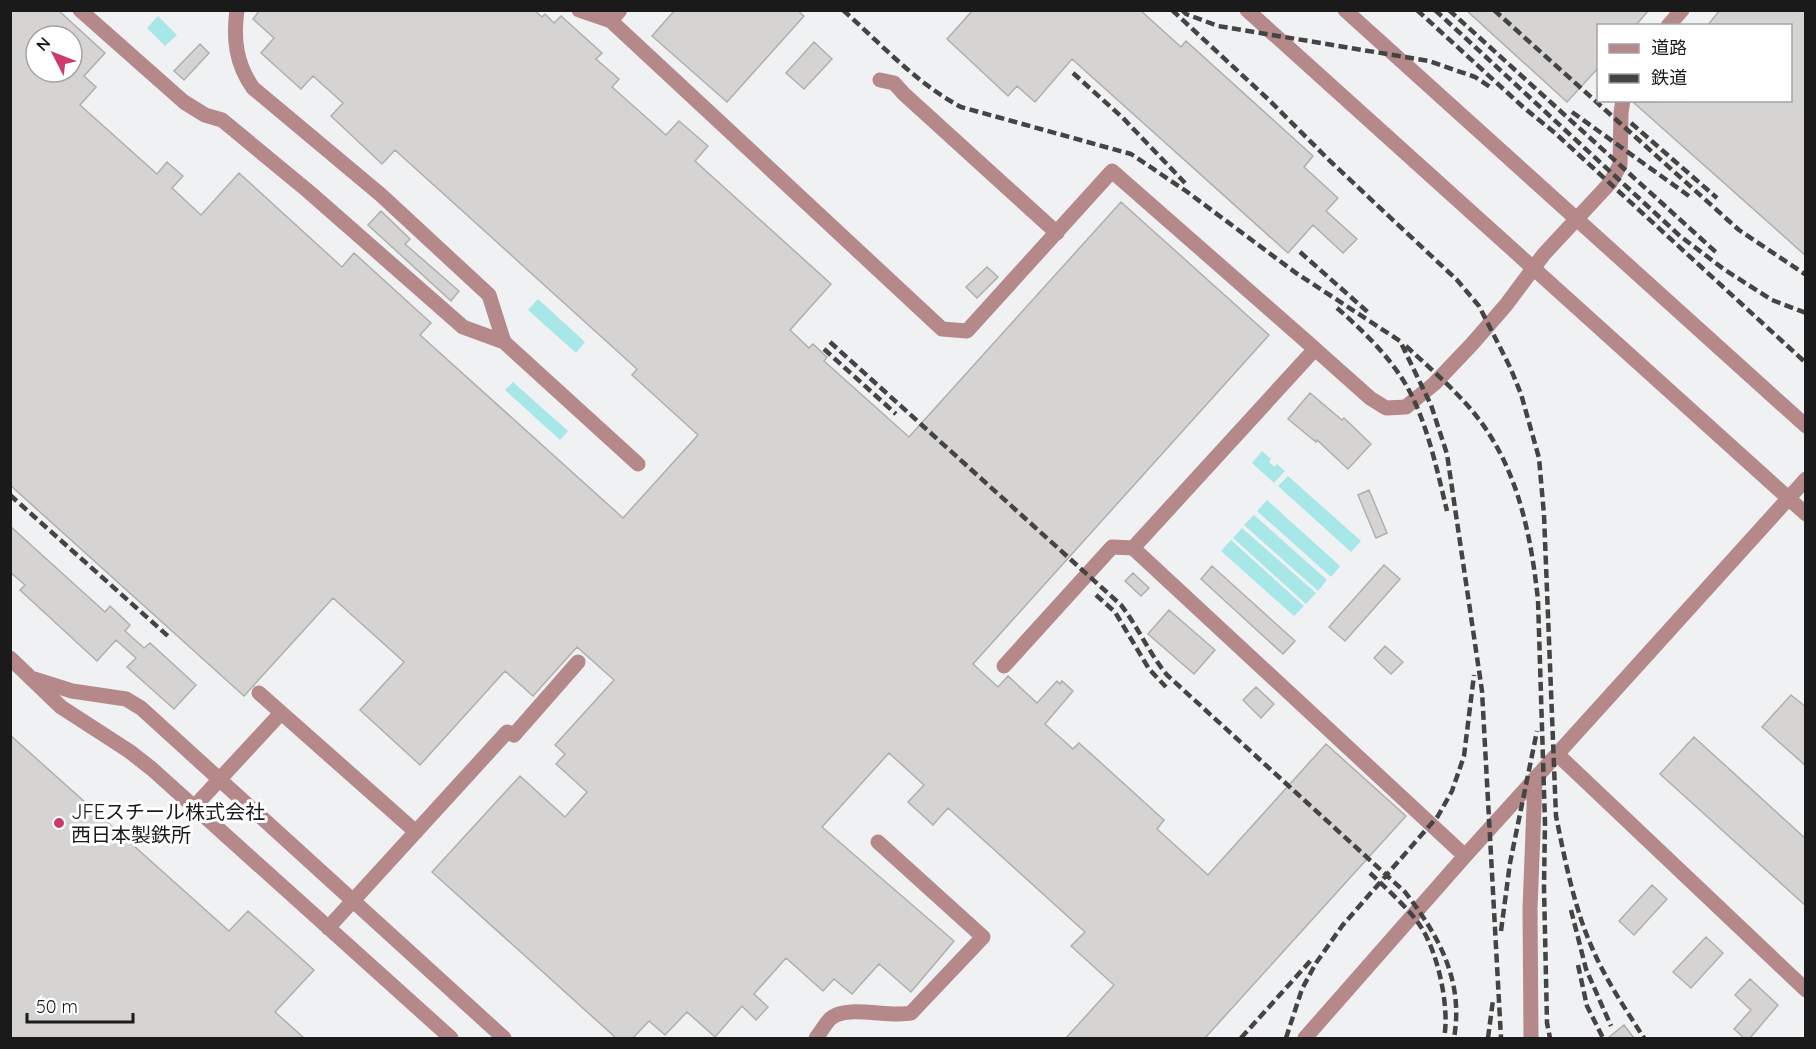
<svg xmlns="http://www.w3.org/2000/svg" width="1816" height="1049" viewBox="0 0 1816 1049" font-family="Quicksand,'Noto Sans JP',sans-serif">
  <rect width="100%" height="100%" fill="#eff1f3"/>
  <!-- water -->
  <path fill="#a7e7e8" d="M158,16l19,19 -12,11 -18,-18z
    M538,299l47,43 -9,11 -48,-43z
    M513,382l55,49 -8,9 -55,-50z
    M1262,451l9,8 -2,3 5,5 3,-3 8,7 -11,12 -22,-20z
    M1288,476l73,65 -10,11 -73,-66z
    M1267,500l73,66 -9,11 -74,-66z
    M1254,515l73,65 -9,11 -74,-66z
    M1242,528l74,65 -10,11 -73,-66z
    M1231,540l73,66 -10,10 -73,-65z"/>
  <!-- building -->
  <path fill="#d5d4d2" stroke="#b0afad" stroke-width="1.5" fill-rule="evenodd" d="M10,10h48l47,43 -21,23 12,11 -16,18 77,69 10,-12 16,14 -11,12 29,27 38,-42 103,94 12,-14 77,70 -11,12 203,183 75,-83 -66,-60 5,-6 -242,-219 -13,14 -51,-48 12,-13 -30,-27 -12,13 -40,-36 13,-15 -21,-19 7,-9h274l8,7 3,-3 9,9 7,-7 41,37 -6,6 23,20 -7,8 54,48 13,-14 29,25 -13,15 136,123 -41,46 19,18 4,-4 14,13 -3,4 85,76 212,-235 148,133 -296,329 25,23 10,-11 29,27 20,-22 3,3 2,-3 11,10 -28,33 28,25 6,-6 85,77 -7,9 51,46 118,-131 80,72 -201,222h-139l48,-53 -43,-39 14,-14 -137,-124 -15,17 -25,-23 16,-17 -35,-32 -67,74 132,114 -43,51 -32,-28 -27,30 -18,-15 -11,12 -37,-33 -32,36 14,13 -12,13 -14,-14 -27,31 -28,-25 -22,23 -16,-14 -16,17h-17l-184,-166 88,-96 45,41 22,-25 -31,-28 9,-10 -10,-9 59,-65 -37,-33 -44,49 -28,-25 -85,94 -60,-55 44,-48 -71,-64 -89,98 -234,-211zM36,36h36v36h-36z
    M675,10h122l7,6 -77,86 -75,-66z
    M973,10h167l41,37 5,-6 127,115 -9,11 34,31 -12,13 31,28 -14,14 -30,-28 -25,28 -216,-194 -37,43 -18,-16 -9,10 -61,-57z
    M1466,10h183l-14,16h-36v41l-32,35z
    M1720,10h86v246l-173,-154 158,-2v-74h-84z
    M814,42l18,17 -28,30 -18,-16z
    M200,44l9,9 -25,27 -10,-9z
    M381,211l29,28 -5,5 54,47 -8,10 -83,-76z
    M987,267l11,10 -21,21 -11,-11z
    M1310,393l32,27 2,-2 27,26 -23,25 -31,-29 -1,2 -28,-23z
    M1369,490l18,43 -11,5 -18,-43z
    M10,526l95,86 5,-6 20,19 -5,6 19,17 6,-5 46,42 -22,24 -47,-42 9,-9 -20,-18 -19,21 -77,-71 5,-5 -15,-13z
    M1384,565l16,14 -55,62 -16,-14z
    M1212,566l83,75 -12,13 -82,-75z
    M1133,573l16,15 -8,8 -16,-15z
    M1169,610l46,40 -21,24 -46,-40z
    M1385,646l18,16 -12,12 -17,-16z
    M1256,687l18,17 -13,14 -18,-18z
    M1791,695l15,12v59l-44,-39z
    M10,735l219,196 19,-20 66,59 -39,42 29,26h-294z
    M1694,737l112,102v67l-146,-132z
    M1652,885l15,14 -33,36 -15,-14z
    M1706,937l17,16 -32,35 -18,-16z
    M1750,979l28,26 -28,33h-6l-10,-9 17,-19 -16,-15z
    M1624,1025l10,13h-26z"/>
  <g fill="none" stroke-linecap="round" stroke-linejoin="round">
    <!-- minor -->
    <path stroke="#b5888a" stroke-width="15" d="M80,10l104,92 21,13 17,5 86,71 155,136 41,15 134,122
      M237,10c-4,29 -1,54 16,78l128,107 108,100 15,47
      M579,10l32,11
      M620,10l-9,11 331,308 25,2 145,-160 203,178
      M1247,10l559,504
      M1345,10l461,416
      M1668,26l14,-16
      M880,80l14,3 10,11 153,139
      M10,658l51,49 68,44 23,18 299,269
      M1004,666l108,-119 21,1
      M34,679l38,12 54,8 15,9 363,330
      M259,693l157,139
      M1557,754l249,236
      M194,807l87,-94
      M1465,856l-332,-308 182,-199 55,49 16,10 20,-1 7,-6 21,-17 38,-40 34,-39 38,-51 66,-71 10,-18 1,-52 2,-13
      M328,928l179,-196 7,3 64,-73
      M816,1038c5,-6 9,-14 14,-19 16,-15 59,-1 81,-6l72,-76 -105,-95
      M1305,1038l160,-182 341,-377
      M1531,1038l-1,-130 5,-127"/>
    <!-- rail -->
    <path stroke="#444445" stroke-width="4.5" stroke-dasharray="9 4.5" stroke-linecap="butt" d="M843,10c38,34 73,73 118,97l170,47 55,37 110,82 104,68 31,64 16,49 35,237 19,347
      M1172,10l97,90 61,61 127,119 22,26 31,61 11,27 18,64 5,57 12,301c9,44 18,92 37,134 13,30 33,60 51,88
      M1182,10l4,4 32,12 211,35 46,16 18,12
      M1417,10l106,97 32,26 251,230
      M1435,10l245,226 45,34 47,30 34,13
      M1449,10l269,244
      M1494,10l245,220 67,45
      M1073,73l50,45 62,65
      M1572,112l117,84
      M1631,123l86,75
      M1300,252l70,62
      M1337,308c24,21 49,45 66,72 23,36 34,90 44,131
      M830,342l291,263c17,22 28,48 46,70l238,217c34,44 59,89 49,146
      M1406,346c30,28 64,56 85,91 30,48 41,107 47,163l7,223 -1,64 3,136 3,15
      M824,349l72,65
      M10,495l159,142
      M1096,595l19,17 34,57 17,18
      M1370,873c14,13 42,39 51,54 17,26 29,81 23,111
      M1571,910l15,59 25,57
      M1501,931l9,-68 27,-132
      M1578,965l9,41 16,32
      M1241,1038l72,-80
      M1286,1038l16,-49 14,-26 26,-37 96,-110 14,-25 12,-35 10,-81
      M1488,1038l5,-38"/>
  </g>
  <!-- markers -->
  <circle fill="#c93c6d" stroke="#fff" stroke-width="2" cx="59" cy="823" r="6"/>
  <g text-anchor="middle" stroke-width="6" stroke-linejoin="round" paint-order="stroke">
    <!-- poi labels -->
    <g font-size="20" fill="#1a1a1b" stroke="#fff" text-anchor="start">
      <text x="71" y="819">JFEスチール株式会社<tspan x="71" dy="23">西日本製鉄所</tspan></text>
    </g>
  </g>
  <!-- border -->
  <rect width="1816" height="1049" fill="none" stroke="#1a1a1b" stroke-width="24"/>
  <!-- legend -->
  <rect x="1597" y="24" width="195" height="78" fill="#ffffff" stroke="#a3a3a4" stroke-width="1.5"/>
  <rect x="1609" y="44" width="30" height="9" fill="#b5888a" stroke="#a3a3a4" stroke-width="1.5"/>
  <text x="1651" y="54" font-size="18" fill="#1a1a1b">道路</text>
  <rect x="1609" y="74" width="30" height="9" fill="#444445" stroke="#a3a3a4" stroke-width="1.5"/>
  <text x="1651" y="84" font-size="18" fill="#1a1a1b">鉄道</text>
  <!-- north arrow -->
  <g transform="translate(54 54) rotate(312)"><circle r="28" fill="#ffffff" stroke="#a3a3a4" stroke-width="1.5"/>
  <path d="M0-4.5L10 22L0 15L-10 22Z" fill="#c93c6d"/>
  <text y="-9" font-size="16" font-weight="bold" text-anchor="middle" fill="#1a1a1b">N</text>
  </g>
  <!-- scale -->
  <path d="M27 1013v9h106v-9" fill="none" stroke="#1a1a1b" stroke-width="3"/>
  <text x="36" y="1013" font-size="18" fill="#1a1a1b" stroke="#ffffff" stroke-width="4.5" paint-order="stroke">50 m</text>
</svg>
